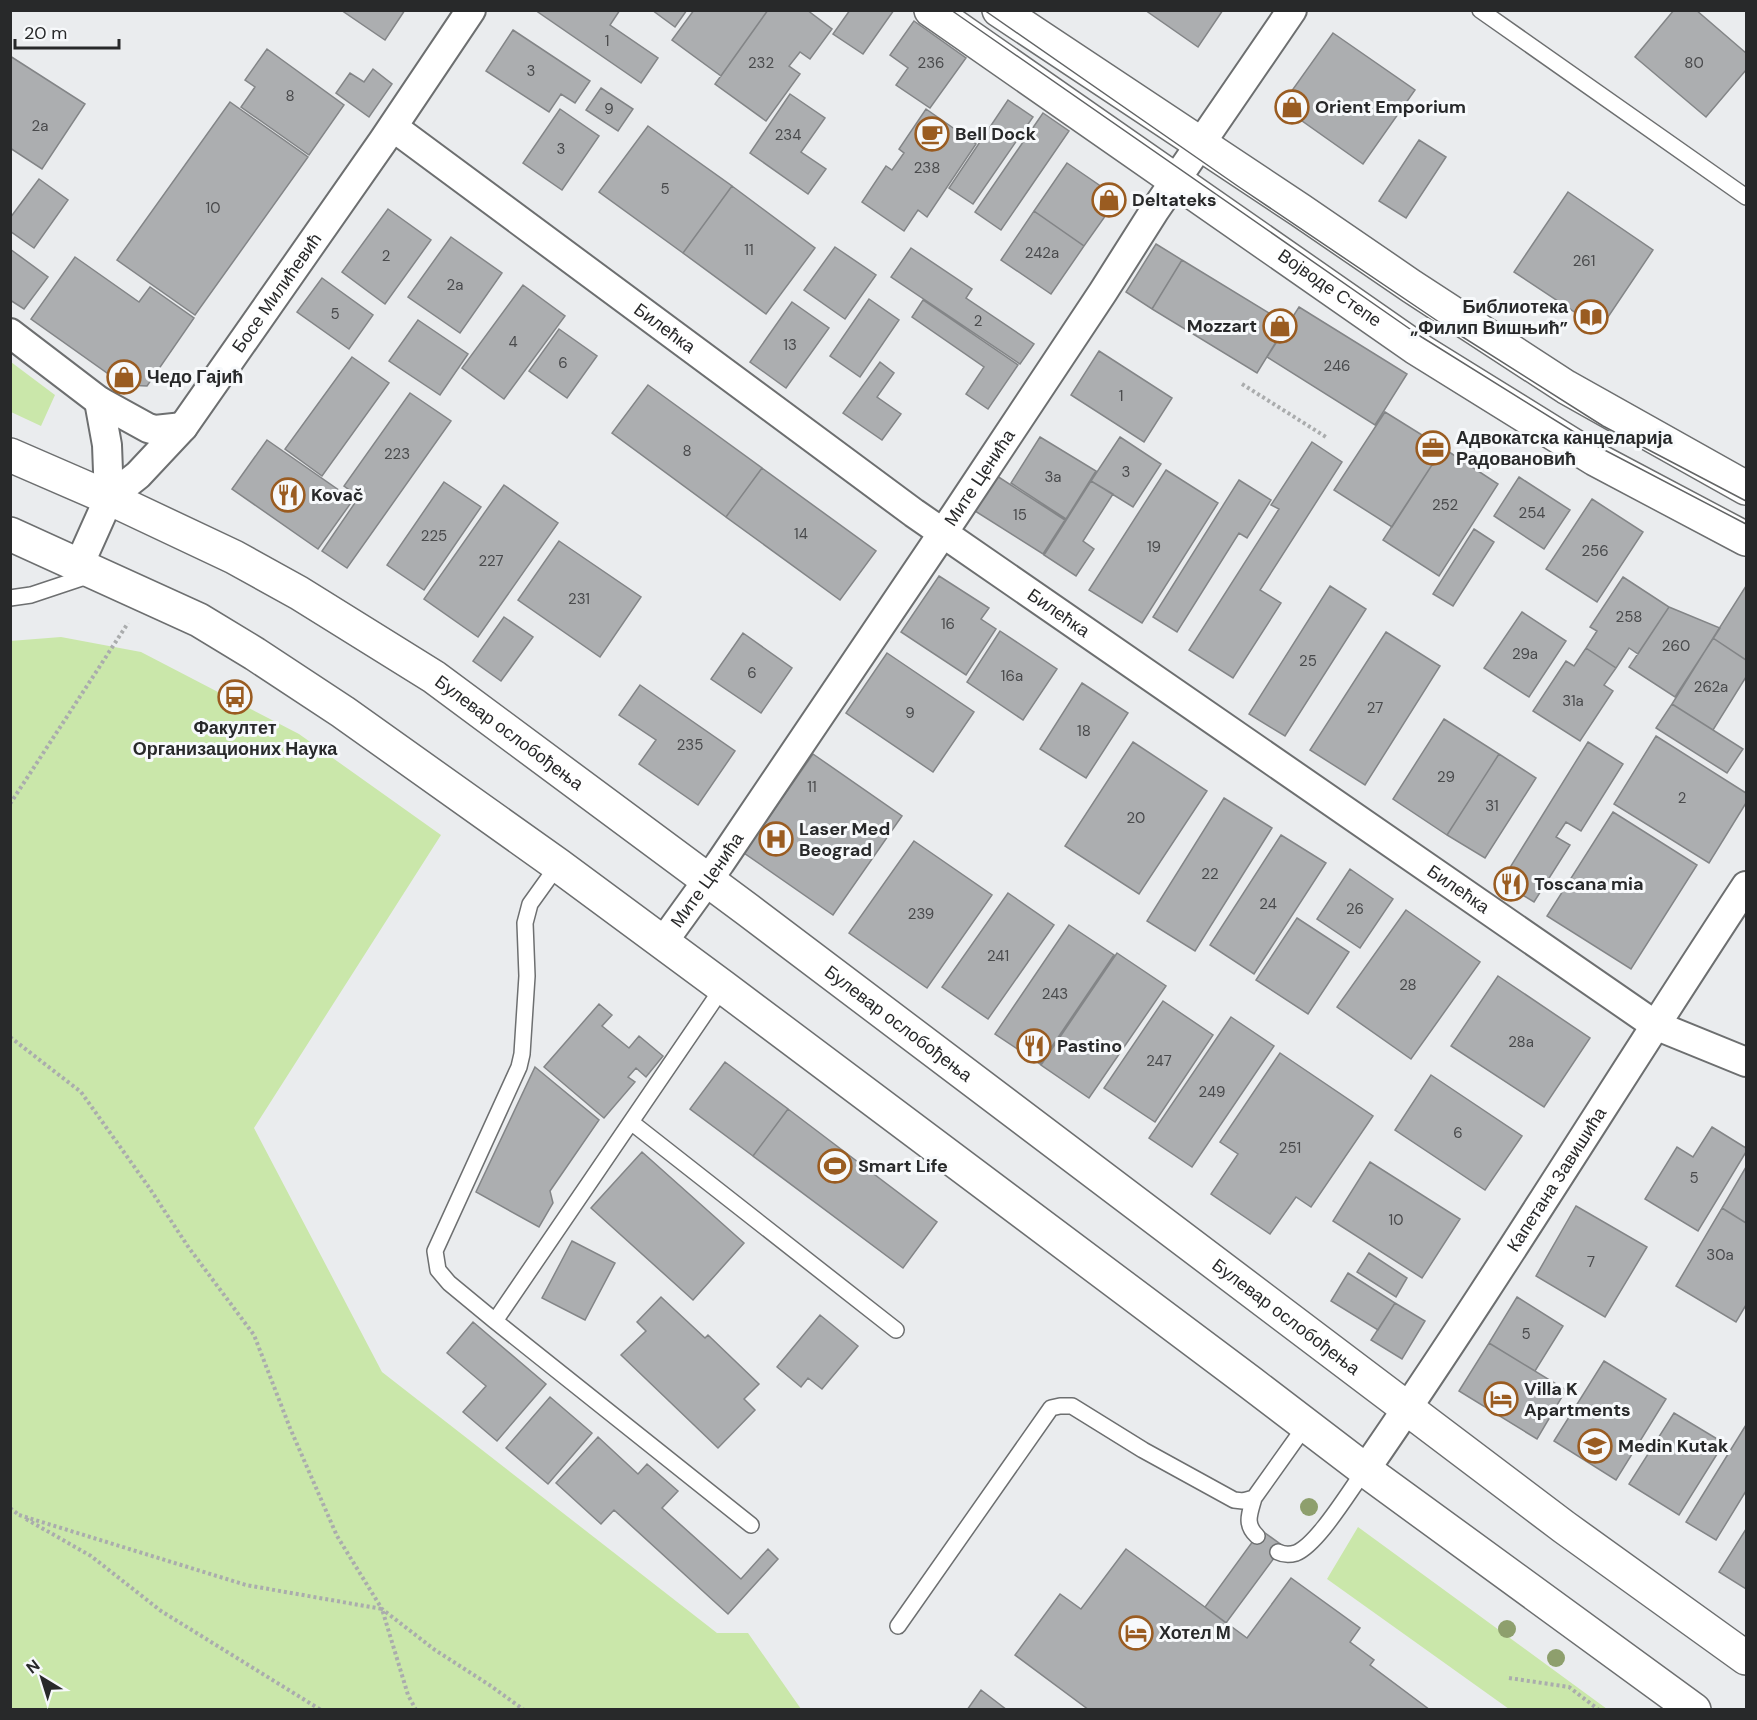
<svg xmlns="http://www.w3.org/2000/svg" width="1757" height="1720" viewBox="0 0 1757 1720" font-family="'DM Sans',sans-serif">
  <rect width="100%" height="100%" fill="#eaecee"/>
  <!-- green -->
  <path fill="#cae7aa" d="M11,362l44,33 -14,31 -30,-14z
    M61,637l80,15 158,82 142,101 -187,293 128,244 335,261h31l53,76h-790l-1,-1068z
    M1358,1527l249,182h-98l-182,-130z"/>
  <!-- building -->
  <path fill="#acaeb0" stroke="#838587" stroke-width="1.5" d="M341,10h64l-20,30z
    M535,10h85l-10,15 48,33 -17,25z
    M652,10h35l-12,17z
    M694,10h74l-47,66 -49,-36z
    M768,10h39l25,19 -22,30 -10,-7 -11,14 11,8 -34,47 -51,-37z
    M850,10h44l-31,44 -30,-20z
    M1145,10h78l-25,37z
    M1674,10h22l50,43v17l-40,47 -71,-60z
    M914,21l52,37 -36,50 -34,-23 12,-17 -18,-13z
    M513,30l77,51 -15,22 -14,-9 -12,18 -63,-41z
    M1333,33l82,57 -52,74 -82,-58z
    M267,49l77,56 -35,50 -68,-48 14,-20 -10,-7z
    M10,56l75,48 -43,65 -32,-21z
    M373,69l19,15 -23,33 -33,-24 14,-20 14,9z
    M601,88l32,21 -15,22 -32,-21z
    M790,94l35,24 -24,34 25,17 -18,25 -58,-41z
    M1008,100l25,17 -60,87 -24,-16z
    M230,102l78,55 -113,158 -78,-55z
    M560,109l39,27 -37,54 -39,-27z
    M926,109l50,35 -49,73 -9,-7 -14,21 -42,-29 24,-36 6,4 12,-17 -5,-4z
    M1043,113l26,18 -68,99 -26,-18z
    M648,126l84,60 -49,67 -84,-61z
    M1419,140l27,17 -40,61 -27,-17z
    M1067,163l51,35 -34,48 -50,-35z
    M39,179l29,21 -34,48 -24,-17v-13z
    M732,186l83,62 -49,66 -83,-61z
    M1568,192l85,58 -53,79 -86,-57z
    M388,209l43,31 -46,64 -43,-32z
    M1034,211l50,35 -33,48 -50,-34z
    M451,237l51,36 -42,60 -52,-36z
    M1156,244l26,16 -30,49 -26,-17z
    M835,247l41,28 -31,44 -41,-29z
    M911,248l61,41 -6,9 68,46 -14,20 -129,-87z
    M10,249l38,28 -24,32 -14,-9z
    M75,257l64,45 11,-15 44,31 -47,68 -23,-1 -93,-66z
    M1182,260l105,64 -30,49 -105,-64z
    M322,278l51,37 -24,34 -52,-37z
    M523,285l42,31 -61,83 -42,-31z
    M869,299l30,21 -39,57 -30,-21z
    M923,300l95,65 -30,44 -22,-15 18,-27 -72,-50z
    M792,302l37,26 -43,60 -36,-26z
    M1299,307l108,67 -32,51 -108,-68z
    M418,320l50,34 -28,41 -51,-34z
    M559,329l38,27 -30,42 -38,-27z
    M1099,351l73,47 -28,44 -73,-47z
    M352,357l37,26 -67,93 -37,-27z
    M880,362l14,11 -17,24 24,17 -19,26 -39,-27z
    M648,385l114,83 -36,49 -114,-84z
    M410,393l41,28 -104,147 -25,-17 37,-54 -15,-11z
    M1385,412l58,36 -51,79 -58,-37z
    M1040,437l56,34 -30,48 -55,-36z
    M1120,437l41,27 -28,43 -42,-26z
    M267,440l86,60 -35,49 -86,-60z
    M1312,442l30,20 -82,128 21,13 -48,75 -44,-28 90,-141 -8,-4z
    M1443,448l55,36 -59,92 -56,-36z
    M762,468l114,83 -36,49 -114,-83z
    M1166,470l52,33 -76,120 -53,-33z
    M997,476l68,44 -22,34 -68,-43z
    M1519,477l51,33 -26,39 -50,-33z
    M1239,480l32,20 -24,38 -8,-5 -62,99 -24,-15z
    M1091,481l22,13 -30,47 11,8 -18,27 -32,-21z
    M444,482l37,25 -57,83 -37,-25z
    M504,485l54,38 -80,114 -54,-38z
    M1592,499l51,33 -46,70 -51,-33z
    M1474,529l20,13 -41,64 -20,-12z
    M559,541l82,56 -41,60 -82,-57z
    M939,576l50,32 -8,11 15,10 -30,46 -65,-43z
    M1623,577l46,30 -31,47 -9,-6 -13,20 -30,-20 11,-17 -7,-4z
    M1330,586l36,23 -81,127 -36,-22z
    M1746,586v74l-33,-22z
    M1669,607l51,21 -45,69 -46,-30z
    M1522,612l44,29 -37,56 -45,-29z
    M504,617l29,20 -32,44 -28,-20z
    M1000,631l57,38 -34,51 -56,-38z
    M1386,632l54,34 -75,119 -55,-35z
    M743,633l49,35 -31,45 -50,-34z
    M1713,638l33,22v17l-33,53 -41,-26z
    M1586,648l30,20 -12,17 9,6 -33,50 -47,-30 33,-50 8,5z
    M887,653l87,59 -41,60 -87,-59z
    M1082,683l46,30 -42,65 -46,-29z
    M640,685l95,66 -37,54 -59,-41 17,-24 -37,-25z
    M1672,704l71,45 -16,24 -71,-45z
    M1444,719l55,35 -52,81 -54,-36z
    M1656,736l90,57v10l-37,60 -95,-59z
    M1133,742l74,49 -68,103 -74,-48z
    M1588,742l35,22 -42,67 -15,-9 -10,15 14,8 -36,57 -33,-20z
    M813,754l89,62 -69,99 -89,-62z
    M1499,754l37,24 -51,80 -38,-23z
    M1224,798l48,30 -77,123 -48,-30z
    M1613,812l84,53 -66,104 -84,-53z
    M1281,835l45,28 -72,111 -44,-29z
    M914,841l78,54 -65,93 -78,-55z
    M1350,869l43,30 -33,49 -43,-29z
    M1008,893l46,32 -66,94 -46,-32z
    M1406,910l74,52 -69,97 -74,-52z
    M1297,918l52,34 -41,62 -52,-34z
    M1069,925l45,30 -74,109 -45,-30z
    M1117,953l49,33 -77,112 -48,-33z
    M1498,976l92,62 -46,69 -93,-61z
    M1163,1001l50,34 -58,87 -51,-34z
    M599,1004l13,11 -10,11 27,22 10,-12 24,20 -17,21 -10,-9 -8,9 7,5 -31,36 -60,-51z
    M1231,1017l43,29 -82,121 -43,-29z
    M1280,1053l93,63 -62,91 -15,-10 -26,37 -59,-40 27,-40 -18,-12z
    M725,1062l63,47 -35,47 -63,-47z
    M535,1067l64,53 -49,71 3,12 -14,24 -63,-35z
    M1431,1075l91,61 -37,54 -90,-60z
    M788,1109l149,113 -34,46 -150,-112z
    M1712,1127l34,21v4l-48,79 -53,-32 32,-52 16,10z
    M642,1152l102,91 -51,57 -102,-92z
    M1370,1162l90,57 -38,59 -89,-57z
    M1746,1167v56l-24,-15z
    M1576,1206l71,41 -42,70 -69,-41z
    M1722,1208l24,15v82l-10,17 -60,-36z
    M572,1241l43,22 -30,57 -43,-22z
    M1369,1253l38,25 -11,19 -39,-25z
    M1348,1273l47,30 -17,27 -47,-29z
    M661,1297l44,41 3,-3 51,49 -15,15 11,11 -37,38 -97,-93 25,-24 -9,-9z
    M1517,1297l46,29 -28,45 -46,-28z
    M1395,1303l30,18 -23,38 -31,-19z
    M820,1315l38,31 -36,43 -14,-11 -7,9 -24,-20z
    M473,1322l73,62 -49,57 -34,-29 23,-26 -39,-33z
    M1489,1343l77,47 -29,49 -78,-48z
    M1604,1361l62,38 -50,81 -62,-39z
    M550,1397l42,36 -44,51 -42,-36z
    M1674,1413l50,30 -45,72 -50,-31z
    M1746,1425v66l-30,49 -30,-18z
    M598,1437l40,37 9,-10 31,27 -16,17 79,71 27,-30 10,10 -50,55 -114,-104 -13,14 -45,-41z
    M1746,1529v60l-27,-17z
    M1261,1530l22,16 -57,77 -21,-16z
    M1126,1549l121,89 44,-60 69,50 -10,14 24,18 -4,5 60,45h-341l-74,-55 45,-61 21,15z
    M981,1690l26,20h-40z"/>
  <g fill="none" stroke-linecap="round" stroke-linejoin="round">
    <defs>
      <path id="lane" d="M1480,10l266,187
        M10,598l21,-3 60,-20
        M558,865l-28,39 -5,19 2,53 -5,78 -3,13 -84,184 3,19 11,13 46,38 256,204
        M631,1122l265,208
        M495,1321l228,-334
        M1254,1498c-4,15 -10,26 3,38
        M1278,1552c6,3 11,3 18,1 22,-9 54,-63 69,-83
        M898,1626l153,-218 9,-2h12l71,44 91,50 9,1 11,-3 52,-73"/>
      <g id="street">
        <path id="s1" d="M393,127l521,386 741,512 91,37"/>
        <path d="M10,333l89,68 49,27 7,2 28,-3"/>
        <path d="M99,401l8,44 2,53"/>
        <path id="s2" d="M79,565l30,-67 29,-23 45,-48 200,-286 88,-131"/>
        <path id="s3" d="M663,942l57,-79 235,-348 148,-223 52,-82 137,-200"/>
        <path id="s4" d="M1365,1470c132,-191 253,-390 381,-584"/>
      </g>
      <g id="secondary">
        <path id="s5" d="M931,10l485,338 179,111 151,80"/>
        <path d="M999,10l301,200 111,76 155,101 180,101"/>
        <path id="s6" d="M10,455l99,43 125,59 65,36 135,84 314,233 816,617 182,131"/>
        <path d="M10,534l189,86 56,34 88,58 215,153 165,122 528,396 114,87 329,240"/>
      </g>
    </defs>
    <!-- lane casing -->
    <use href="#lane" stroke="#6d6f70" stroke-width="18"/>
    <!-- street casing -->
    <use href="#street" stroke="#6d6f70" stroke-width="32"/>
    <!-- secondary casing -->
    <use href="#secondary" stroke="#6d6f70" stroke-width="36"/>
    <!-- path -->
    <path stroke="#aaacad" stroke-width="4" stroke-dasharray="3 3" stroke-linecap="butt" d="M1242,384l84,53
      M10,804l118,-181
      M10,1037l71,55 67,94 41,62 65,87 36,93 47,108 45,73 53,41 56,36 33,24
      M10,1508l9,7
      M19,1515l227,70 136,24 26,86 8,15
      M26,1519l65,37 70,55 160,99
      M1509,1678l60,9 30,23"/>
    <!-- lane -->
    <use href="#lane" stroke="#fff" stroke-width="15"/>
    <!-- street -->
    <use href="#street" stroke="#fff" stroke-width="28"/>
    <!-- secondary -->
    <use href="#secondary" stroke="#fff" stroke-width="33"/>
    <!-- tram -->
    <path stroke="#626465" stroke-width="1.5" d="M951,10l469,326 175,109 151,79
      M984,10l255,177 200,135 164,104 143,75"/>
  </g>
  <!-- trees -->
  <g fill="#8e9f6d">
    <circle cx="1309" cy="1507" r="9"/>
    <circle cx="1507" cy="1629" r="9"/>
    <circle cx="1556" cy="1658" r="9"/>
  </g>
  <!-- icons -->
  <defs>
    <symbol id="shop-ring" viewBox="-11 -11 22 22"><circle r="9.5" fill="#f7f9fb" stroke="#9a5c21" stroke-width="1.5"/><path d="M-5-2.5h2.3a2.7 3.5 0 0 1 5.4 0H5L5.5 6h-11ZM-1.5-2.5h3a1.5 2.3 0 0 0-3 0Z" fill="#9a5c21"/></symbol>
    <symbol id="cafe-ring" viewBox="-11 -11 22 22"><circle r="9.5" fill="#f7f9fb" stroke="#9a5c21" stroke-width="1.5"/><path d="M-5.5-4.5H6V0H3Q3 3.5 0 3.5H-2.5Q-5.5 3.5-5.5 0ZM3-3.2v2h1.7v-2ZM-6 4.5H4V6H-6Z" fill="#9a5c21"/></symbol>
    <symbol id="library-ring" viewBox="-11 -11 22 22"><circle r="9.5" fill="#f7f9fb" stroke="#9a5c21" stroke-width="1.5"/><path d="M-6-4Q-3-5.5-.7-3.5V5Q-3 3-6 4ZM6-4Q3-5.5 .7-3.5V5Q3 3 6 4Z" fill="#9a5c21"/></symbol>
    <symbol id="office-ring" viewBox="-11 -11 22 22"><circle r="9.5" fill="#f7f9fb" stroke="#9a5c21" stroke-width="1.5"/><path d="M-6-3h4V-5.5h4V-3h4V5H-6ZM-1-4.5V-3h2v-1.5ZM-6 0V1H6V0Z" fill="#9a5c21"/></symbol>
    <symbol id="restaurant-ring" viewBox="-11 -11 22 22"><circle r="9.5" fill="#f7f9fb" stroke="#9a5c21" stroke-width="1.5"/><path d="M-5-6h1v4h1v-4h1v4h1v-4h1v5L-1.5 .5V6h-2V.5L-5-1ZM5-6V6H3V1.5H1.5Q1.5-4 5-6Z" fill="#9a5c21"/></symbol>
    <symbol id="bus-ring" viewBox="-11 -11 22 22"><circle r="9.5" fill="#f7f9fb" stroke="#9a5c21" stroke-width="1.5"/><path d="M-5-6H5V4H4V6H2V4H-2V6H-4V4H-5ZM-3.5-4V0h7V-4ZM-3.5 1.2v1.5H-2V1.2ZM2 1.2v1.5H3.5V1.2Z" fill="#9a5c21"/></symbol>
    <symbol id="hospital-ring" viewBox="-11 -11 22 22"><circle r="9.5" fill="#f7f9fb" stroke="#9a5c21" stroke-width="1.5"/><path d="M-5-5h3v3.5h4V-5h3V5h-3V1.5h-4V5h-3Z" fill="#9a5c21"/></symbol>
    <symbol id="stadium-ring" viewBox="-11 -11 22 22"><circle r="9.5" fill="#f7f9fb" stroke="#9a5c21" stroke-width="1.5"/><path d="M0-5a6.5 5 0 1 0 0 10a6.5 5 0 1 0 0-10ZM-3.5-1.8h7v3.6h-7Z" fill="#9a5c21"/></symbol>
    <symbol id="hotel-ring" viewBox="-11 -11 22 22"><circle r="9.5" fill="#f7f9fb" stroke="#9a5c21" stroke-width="1.5"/><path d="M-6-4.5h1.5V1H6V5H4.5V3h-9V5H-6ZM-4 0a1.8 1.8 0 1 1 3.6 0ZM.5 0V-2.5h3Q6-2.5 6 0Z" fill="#9a5c21"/></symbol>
    <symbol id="school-ring" viewBox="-11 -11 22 22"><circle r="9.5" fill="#f7f9fb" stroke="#9a5c21" stroke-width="1.5"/><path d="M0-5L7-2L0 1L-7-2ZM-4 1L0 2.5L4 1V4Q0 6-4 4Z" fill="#9a5c21"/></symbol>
  </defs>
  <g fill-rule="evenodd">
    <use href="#shop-ring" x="1273" y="88" width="38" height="38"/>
    <use href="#cafe-ring" x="913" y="115" width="38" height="38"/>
    <use href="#shop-ring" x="1090" y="181" width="38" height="38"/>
    <use href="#library-ring" x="1572" y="298" width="38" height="38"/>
    <use href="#shop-ring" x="1261" y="307" width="38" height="38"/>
    <use href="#shop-ring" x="105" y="358" width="38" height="38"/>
    <use href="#office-ring" x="1414" y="429" width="38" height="38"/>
    <use href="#restaurant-ring" x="269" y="476" width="38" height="38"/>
    <use href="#bus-ring" x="216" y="678" width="38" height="38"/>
    <use href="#hospital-ring" x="757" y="820" width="38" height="38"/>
    <use href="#restaurant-ring" x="1492" y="865" width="38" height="38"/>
    <use href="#restaurant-ring" x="1015" y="1027" width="38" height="38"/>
    <use href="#stadium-ring" x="816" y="1147" width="38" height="38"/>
    <use href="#hotel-ring" x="1482" y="1380" width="38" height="38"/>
    <use href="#school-ring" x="1576" y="1427" width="38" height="38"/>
    <use href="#hotel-ring" x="1117" y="1614" width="38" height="38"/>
  </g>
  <g text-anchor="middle" stroke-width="6" stroke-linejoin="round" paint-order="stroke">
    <!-- number labels -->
    <g font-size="15" fill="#494a4c">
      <text x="607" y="46">1</text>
      <text x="761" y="68">232</text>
      <text x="931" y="68">236</text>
      <text x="1694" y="68">80</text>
      <text x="531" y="76">3</text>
      <text x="290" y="101">8</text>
      <text x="609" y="114">9</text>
      <text x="40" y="131">2a</text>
      <text x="788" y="140">234</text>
      <text x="561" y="154">3</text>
      <text x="927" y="173">238</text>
      <text x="665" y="194">5</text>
      <text x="213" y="213">10</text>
      <text x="749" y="255">11</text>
      <text x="1042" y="258">242a</text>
      <text x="386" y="261">2</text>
      <text x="1584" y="266">261</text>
      <text x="455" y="290">2a</text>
      <text x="335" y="319">5</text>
      <text x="978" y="326">2</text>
      <text x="513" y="347">4</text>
      <text x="790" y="350">13</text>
      <text x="563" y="368">6</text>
      <text x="1337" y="371">246</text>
      <text x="1121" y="401">1</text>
      <text x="687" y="456">8</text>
      <text x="397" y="459">223</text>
      <text x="1126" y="477">3</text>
      <text x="1053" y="482">3a</text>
      <text x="1445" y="510">252</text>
      <text x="1532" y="518">254</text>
      <text x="1020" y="520">15</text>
      <text x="801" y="539">14</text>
      <text x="434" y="541">225</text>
      <text x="1154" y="552">19</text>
      <text x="1595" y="556">256</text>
      <text x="491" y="566">227</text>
      <text x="579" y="604">231</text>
      <text x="1629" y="622">258</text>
      <text x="948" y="629">16</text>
      <text x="1676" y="651">260</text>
      <text x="1525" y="659">29a</text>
      <text x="1308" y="666">25</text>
      <text x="752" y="678">6</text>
      <text x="1012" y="681">16a</text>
      <text x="1711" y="692">262a</text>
      <text x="1573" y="706">31a</text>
      <text x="1375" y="713">27</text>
      <text x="910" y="718">9</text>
      <text x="1084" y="736">18</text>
      <text x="690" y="750">235</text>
      <text x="1446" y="782">29</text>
      <text x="812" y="792">11</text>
      <text x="1682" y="803">2</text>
      <text x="1492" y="811">31</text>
      <text x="1136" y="823">20</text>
      <text x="1210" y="879">22</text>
      <text x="1268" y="909">24</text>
      <text x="1355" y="914">26</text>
      <text x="921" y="919">239</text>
      <text x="998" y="961">241</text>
      <text x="1408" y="990">28</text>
      <text x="1055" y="999">243</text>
      <text x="1521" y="1047">28a</text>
      <text x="1159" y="1066">247</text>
      <text x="1212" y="1097">249</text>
      <text x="1458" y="1138">6</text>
      <text x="1290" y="1153">251</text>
      <text x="1694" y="1183">5</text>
      <text x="1396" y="1225">10</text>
      <text x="1720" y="1260">30a</text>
      <text x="1591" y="1267">7</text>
      <text x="1526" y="1339">5</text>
    </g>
    <!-- poi labels -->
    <g font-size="18" font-weight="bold" fill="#28292a" stroke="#f7f9fb" text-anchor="start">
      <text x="1315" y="113">Orient Emporium</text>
      <text x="955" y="140">Bell Dock</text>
      <text x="1132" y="206">Deltateks</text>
      <text x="1568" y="313" text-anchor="end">Библиотека<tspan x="1568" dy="21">„Филип Вишњић”</tspan></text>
      <text x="1257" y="332" text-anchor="end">Mozzart</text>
      <text x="147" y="383">Чедо Гајић</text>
      <text x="1456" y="444">Адвокатска канцеларија<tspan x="1456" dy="21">Радовановић</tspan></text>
      <text x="311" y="501">Kovač</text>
      <text x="235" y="734" text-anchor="middle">Факултет<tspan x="235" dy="21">Организационих Наука</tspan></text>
      <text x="799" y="835">Laser Med<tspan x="799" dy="21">Beograd</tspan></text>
      <text x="1534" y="890">Toscana mia</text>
      <text x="1057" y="1052">Pastino</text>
      <text x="858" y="1172">Smart Life</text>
      <text x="1524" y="1395">Villa K<tspan x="1524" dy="21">Apartments</tspan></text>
      <text x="1618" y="1452">Medin Kutak</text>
      <text x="1159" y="1639">Хотел М</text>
    </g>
    <!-- street labels -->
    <g font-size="18" fill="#28292a" stroke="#f7f9fb">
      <text dy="6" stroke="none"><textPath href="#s5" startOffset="486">Војводе Степе</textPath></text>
      <text dy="6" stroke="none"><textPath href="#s2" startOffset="340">Босе Милићевић</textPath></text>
      <text dy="6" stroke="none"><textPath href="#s1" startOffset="338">Билећка</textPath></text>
      <text dy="6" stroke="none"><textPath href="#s3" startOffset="562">Мите Ценића</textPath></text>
      <text dy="6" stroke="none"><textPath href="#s1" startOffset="824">Билећка</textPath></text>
      <text dy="6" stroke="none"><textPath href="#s6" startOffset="573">Булевар ослобођења</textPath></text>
      <text dy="6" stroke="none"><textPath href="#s3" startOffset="76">Мите Ценића</textPath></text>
      <text dy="6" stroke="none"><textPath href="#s1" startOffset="1310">Билећка</textPath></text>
      <text dy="6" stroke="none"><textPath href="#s6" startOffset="1059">Булевар ослобођења</textPath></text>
      <text dy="6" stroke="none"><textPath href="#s4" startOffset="348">Капетана Завишића</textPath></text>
      <text dy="6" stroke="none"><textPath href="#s6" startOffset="1545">Булевар ослобођења</textPath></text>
    </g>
  </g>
  <!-- border -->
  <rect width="1757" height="1720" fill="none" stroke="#28292a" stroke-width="24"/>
  <!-- north arrow -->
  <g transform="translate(42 1678) rotate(322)" stroke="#f7f9fb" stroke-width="4.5" paint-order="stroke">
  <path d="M0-4.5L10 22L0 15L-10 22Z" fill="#28292a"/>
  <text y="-9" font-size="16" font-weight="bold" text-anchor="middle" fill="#28292a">N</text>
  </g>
  <!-- scale -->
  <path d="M15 39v9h104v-9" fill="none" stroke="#28292a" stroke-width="3"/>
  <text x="24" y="39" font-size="18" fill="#28292a" stroke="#f7f9fb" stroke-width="4.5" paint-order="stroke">20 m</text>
</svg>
